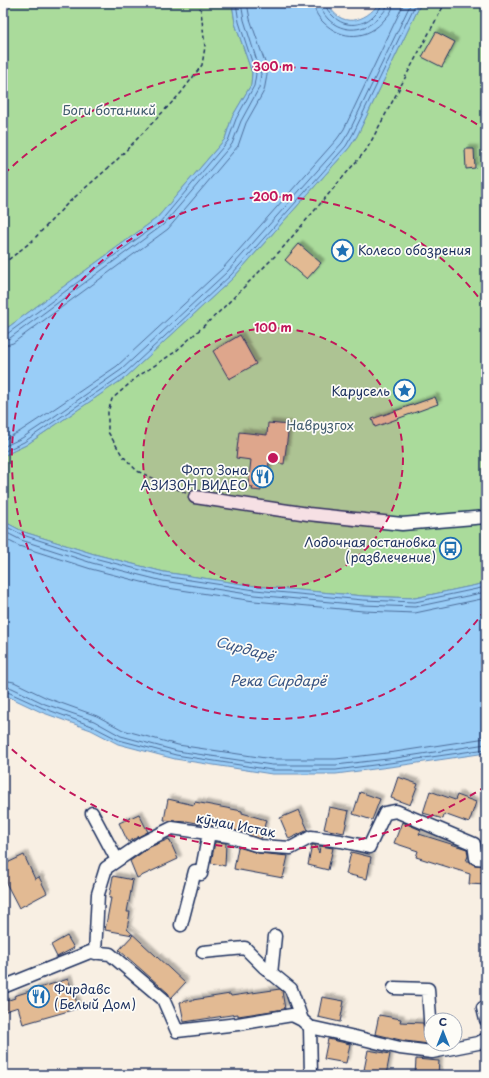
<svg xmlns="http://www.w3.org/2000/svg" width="489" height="1078" viewBox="0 0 489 1078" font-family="'Playpen Sans',sans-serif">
  <defs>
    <filter id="shadow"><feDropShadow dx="3.5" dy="-3.5" stdDeviation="1" flood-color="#0004"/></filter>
  </defs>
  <rect width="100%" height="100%" fill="#f8efe3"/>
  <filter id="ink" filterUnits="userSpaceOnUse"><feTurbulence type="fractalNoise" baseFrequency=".025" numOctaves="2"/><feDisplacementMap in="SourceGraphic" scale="8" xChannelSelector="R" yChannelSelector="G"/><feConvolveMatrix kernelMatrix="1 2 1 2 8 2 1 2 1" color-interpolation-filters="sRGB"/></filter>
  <g filter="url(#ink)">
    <!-- green -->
    <path fill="#aadb9b" stroke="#62857c" d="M3,3h229l3,20 17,50 -1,12 -19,32 -7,22 -68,79 -154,113z
      M421,3h65v580l-71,15 -51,-2 -109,-10 -91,-14 -70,-18 -70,-22 -21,-11v-65l23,-11 100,-68 107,-99 116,-130 8,-12z"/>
    <!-- water -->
    <path fill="#99cdf7" stroke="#678eba" d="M232,3h96c11,26 38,20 51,0h42l-64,133 -8,12 -116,130 -107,99 -100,68 -23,11v-125l154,-113 68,-79 7,-22 19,-32 1,-12 -17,-50z
      M3,521l21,11 70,22 70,18 91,14 109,10 51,2 71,-15v170l-89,13 -61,8h-64l-97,-15 -57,-15 -27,-14 -50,-18 -38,-18z"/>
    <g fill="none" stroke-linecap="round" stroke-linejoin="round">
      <!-- shore -->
      <path stroke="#4d6e9b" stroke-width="1" d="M314,3c0,8 4,14 9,19 19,19 45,18 62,-3 5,-5 8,-9 8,-16
        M320,3c0,7 4,11 8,16 15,15 38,13 52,-3 4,-4 7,-7 7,-13
        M325,3c1,6 4,9 8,13 12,13 32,10 42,-2 4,-4 6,-6 7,-11
        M3,335l4,-1 153,-112 68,-81 8,-22 18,-33 2,-12 -17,-52 -3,-19
        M3,340l7,-2 153,-113 69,-81 9,-23 18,-33 2,-14 -17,-54 -3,-17
        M3,346l10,-3 155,-114 70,-83 8,-23 18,-32 3,-16v-7l-17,-49 -3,-16
        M3,440l16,-8 29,-19 69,-47 106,-98 114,-129 7,-10 60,-126
        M3,447l19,-9 30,-20 69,-48 106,-98 115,-129 7,-11 62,-129
        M3,452l21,-10 100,-68 107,-99 115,-129 7,-12 63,-131
        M3,525l20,10 71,23 70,18 91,14 108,10 52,2 71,-15
        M3,531l18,9 71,23 71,18 91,14 109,10 52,2 71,-15
        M3,538l16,8 72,23 70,18 93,14 109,10 52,2 71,-15
        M3,680l11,2 33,16 50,18 26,14 55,15 94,14h64l59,-7 91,-14
        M3,686l9,2 33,16 49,17 27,15 56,15 95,14h64l60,-7 90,-14
        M3,691l7,2 33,15 49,18 27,14 57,15 96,15h64l61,-8 89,-13"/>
    </g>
    <!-- building -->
    <path fill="#e2ba93" stroke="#1b2f5e" filter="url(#shadow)" d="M436,32l19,10 -13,25 -20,-10z
      M465,149h9l1,19 -9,1z
      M299,244l22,19 -14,16 -22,-19z
      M240,335l16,29 -27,15 -16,-28z
      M435,397l3,7 -63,23 -3,-8z
      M268,423l21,2 -5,39 -15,-2 -3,26h-5v3l-9,-1 1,-3 -5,-1 3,-26 -15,-2 3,-26 28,3z
      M398,777l20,7 -8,21 -19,-7z
      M430,791l25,9 2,-5 19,7 -7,21 -25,-9 -1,5 -20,-6z
      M360,792l20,7 -8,21 -19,-6z
      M168,799l26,6 1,-3 47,9v2l24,7 -5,19 -31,-10 -44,-8v1l-22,-2z
      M329,807l20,4 -5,22 -20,-4z
      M299,810l9,20 -19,9 -9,-21z
      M139,814l9,18 -20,10 -9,-19z
      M402,822l19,8 -2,4 48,15 1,7 -2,5h3l6,4 11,1v19l-17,-1 1,-10 -54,-17 2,-6 -24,-8z
      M169,839l9,20 -41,19 -7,-17 20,-14z
      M215,842l11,1 -1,23 -14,-3z
      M312,845h3l4,8 1,-7 13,2 -5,22 -20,-5z
      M238,847l20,6 30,3 -5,22 -49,-9z
      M351,852l20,5 -4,22 -21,-5z
      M24,855l11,24 4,-2 8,16 -28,15 -13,-25 -3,2v-20z
      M113,876l20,4 -6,32h3l-3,17 58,54 -14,15 -3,-5 -49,-43 14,-15 -28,-5 6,-32h-2z
      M67,936l7,12 -17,9 -6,-12z
      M68,979l11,29 -56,16 -5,-17 -15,5v-10l12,-4 -1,-2z
      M280,989l2,2 3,18 -47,7v-2l-54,8 -4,-20 50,-8 1,2z
      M322,997l22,4 -4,21 -22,-5z
      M379,1015l22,4 -1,3 23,1 1,12 1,3 4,3v3l-24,-3 -30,-7z
      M328,1039l22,5 -4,19 -22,-4z
      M368,1050l22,4 -4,21 -22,-5z
      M416,1059l23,2 -1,14h-23z"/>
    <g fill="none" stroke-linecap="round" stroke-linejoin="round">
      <defs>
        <path id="minor" d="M195,497l113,17 94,10 84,-7
          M92,813l25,47
          M181,925l14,-54 6,3 8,-41
          M203,952l42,-4 19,19 27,22 11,31
          M95,953l3,-59 8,-26 38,-26 28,-14 57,8 30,10 32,2 20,-11 30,4 28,6 16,-34 11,-2 78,33 2,14 10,1
          M271,974l4,-38
          M3,987l87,-35 20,2 53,45 14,32 61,-7 54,-9 10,5 8,7 45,10 45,11 32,4 46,-9 8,-4
          M394,988l34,1 3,45
          M483,1008l3,12
          M310,1027l1,48"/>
      </defs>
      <!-- minor casing -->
      <use href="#minor" stroke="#1b2f5e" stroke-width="15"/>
      <!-- path -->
      <path stroke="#1b2f5e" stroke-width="1.5" stroke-dasharray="4 3" stroke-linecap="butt" d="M3,264l29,-23 36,-38 46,-40 67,-70 21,-28 3,-18 -4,-36 -3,-8
        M3,453l1,3
        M186,493l-49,-22 -15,-16 -14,-23v-20l4,-13 25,-22 38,-25 43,-39 62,-62 87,-102 78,-146"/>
      <!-- minor -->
      <use href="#minor" stroke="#fdfcf7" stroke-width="12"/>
    </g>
  </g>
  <!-- distance rings -->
  <circle cx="273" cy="458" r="130" fill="#c2185b" fill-opacity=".12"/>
  <g fill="none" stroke="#c2185b" stroke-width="2" stroke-dasharray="7 5">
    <circle cx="273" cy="458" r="130"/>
    <path d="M485 610A261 261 0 1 1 485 306"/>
    <path d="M486 786A391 391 0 0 1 4 742M4 174A391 391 0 0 1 486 130"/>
  </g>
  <!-- icons -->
  <defs>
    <symbol id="sight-ring" viewBox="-11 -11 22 22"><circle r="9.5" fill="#fdfcf7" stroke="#1f6fb2" stroke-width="1.5"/><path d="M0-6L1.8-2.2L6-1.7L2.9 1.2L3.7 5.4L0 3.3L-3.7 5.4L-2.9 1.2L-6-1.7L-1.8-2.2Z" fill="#1f6fb2"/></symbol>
    <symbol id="restaurant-ring" viewBox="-11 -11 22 22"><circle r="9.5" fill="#fdfcf7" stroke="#1f6fb2" stroke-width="1.5"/><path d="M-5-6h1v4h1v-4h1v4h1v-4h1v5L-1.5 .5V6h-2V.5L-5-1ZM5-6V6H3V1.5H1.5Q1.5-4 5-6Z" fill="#1f6fb2"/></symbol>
    <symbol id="bus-ring" viewBox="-11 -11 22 22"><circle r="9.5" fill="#fdfcf7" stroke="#1f6fb2" stroke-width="1.5"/><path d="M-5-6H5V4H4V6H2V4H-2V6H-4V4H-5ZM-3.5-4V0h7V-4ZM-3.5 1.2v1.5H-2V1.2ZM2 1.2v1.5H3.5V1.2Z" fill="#1f6fb2"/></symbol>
  </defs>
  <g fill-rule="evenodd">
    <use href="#sight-ring" x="330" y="238" width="25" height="25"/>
    <use href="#sight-ring" x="392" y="378" width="25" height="25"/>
    <use href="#restaurant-ring" x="250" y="464" width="25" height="25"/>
    <use href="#bus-ring" x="438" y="536" width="25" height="25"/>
    <use href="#restaurant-ring" x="26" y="984" width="25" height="25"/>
  </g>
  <g text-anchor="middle" stroke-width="3.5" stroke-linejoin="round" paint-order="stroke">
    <!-- park labels -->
    <g font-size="13" fill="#3f5a6d" stroke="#fdfcf7">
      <text x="109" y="115">Боги ботаникй</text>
      <text x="320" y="430">Наврузгох</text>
    </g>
    <!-- poi labels -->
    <g font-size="13" fill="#1b2f5e" stroke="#fdfcf7" text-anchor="end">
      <text x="358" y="255" text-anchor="start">Колесо обозрения</text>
      <text x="390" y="396">Карусель</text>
      <text x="248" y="475">Фото Зона<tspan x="248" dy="15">АЗИЗОН ВИДЕО</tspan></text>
      <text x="436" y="547">Лодочная остановка<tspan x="436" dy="15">(развлечение)</tspan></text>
      <text x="54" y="994" text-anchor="start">Фирдавс<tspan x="54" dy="15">(Белый Дом)</tspan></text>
    </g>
    <!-- street labels -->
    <g font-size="13" fill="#1b2f5e" stroke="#fdfcf7">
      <text transform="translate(236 825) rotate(11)" y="5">кӯчаи Истак</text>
    </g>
    <!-- water labels -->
    <g font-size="14" font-style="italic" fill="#3a5684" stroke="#fdfcf7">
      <text transform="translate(245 649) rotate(15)" y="5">Сирдарё</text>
      <text x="278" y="686">Река Сирдарё</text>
    </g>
  </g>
  <circle cx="273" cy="458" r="6" fill="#c2185b" stroke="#fdfcf7" stroke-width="2"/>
  <g font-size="12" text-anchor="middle" font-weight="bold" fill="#c2185b" stroke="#fdfcf7" stroke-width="3.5" stroke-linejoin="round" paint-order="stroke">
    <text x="273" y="71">300 m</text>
    <text x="273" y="201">200 m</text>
    <text x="273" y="332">100 m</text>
  </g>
  <!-- margin -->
  <rect width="489" height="1078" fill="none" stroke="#fdfcf7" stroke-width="16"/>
  <rect x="8" y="8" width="473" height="1062" fill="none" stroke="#1b2f5e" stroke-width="1.5" filter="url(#ink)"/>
  <!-- north arrow -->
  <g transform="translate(443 1032)"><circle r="19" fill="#fdfcf7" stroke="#a3aaba"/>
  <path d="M0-3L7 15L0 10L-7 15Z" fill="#1f6fb2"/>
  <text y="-6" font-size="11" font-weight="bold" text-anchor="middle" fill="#1b2f5e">С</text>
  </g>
</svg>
